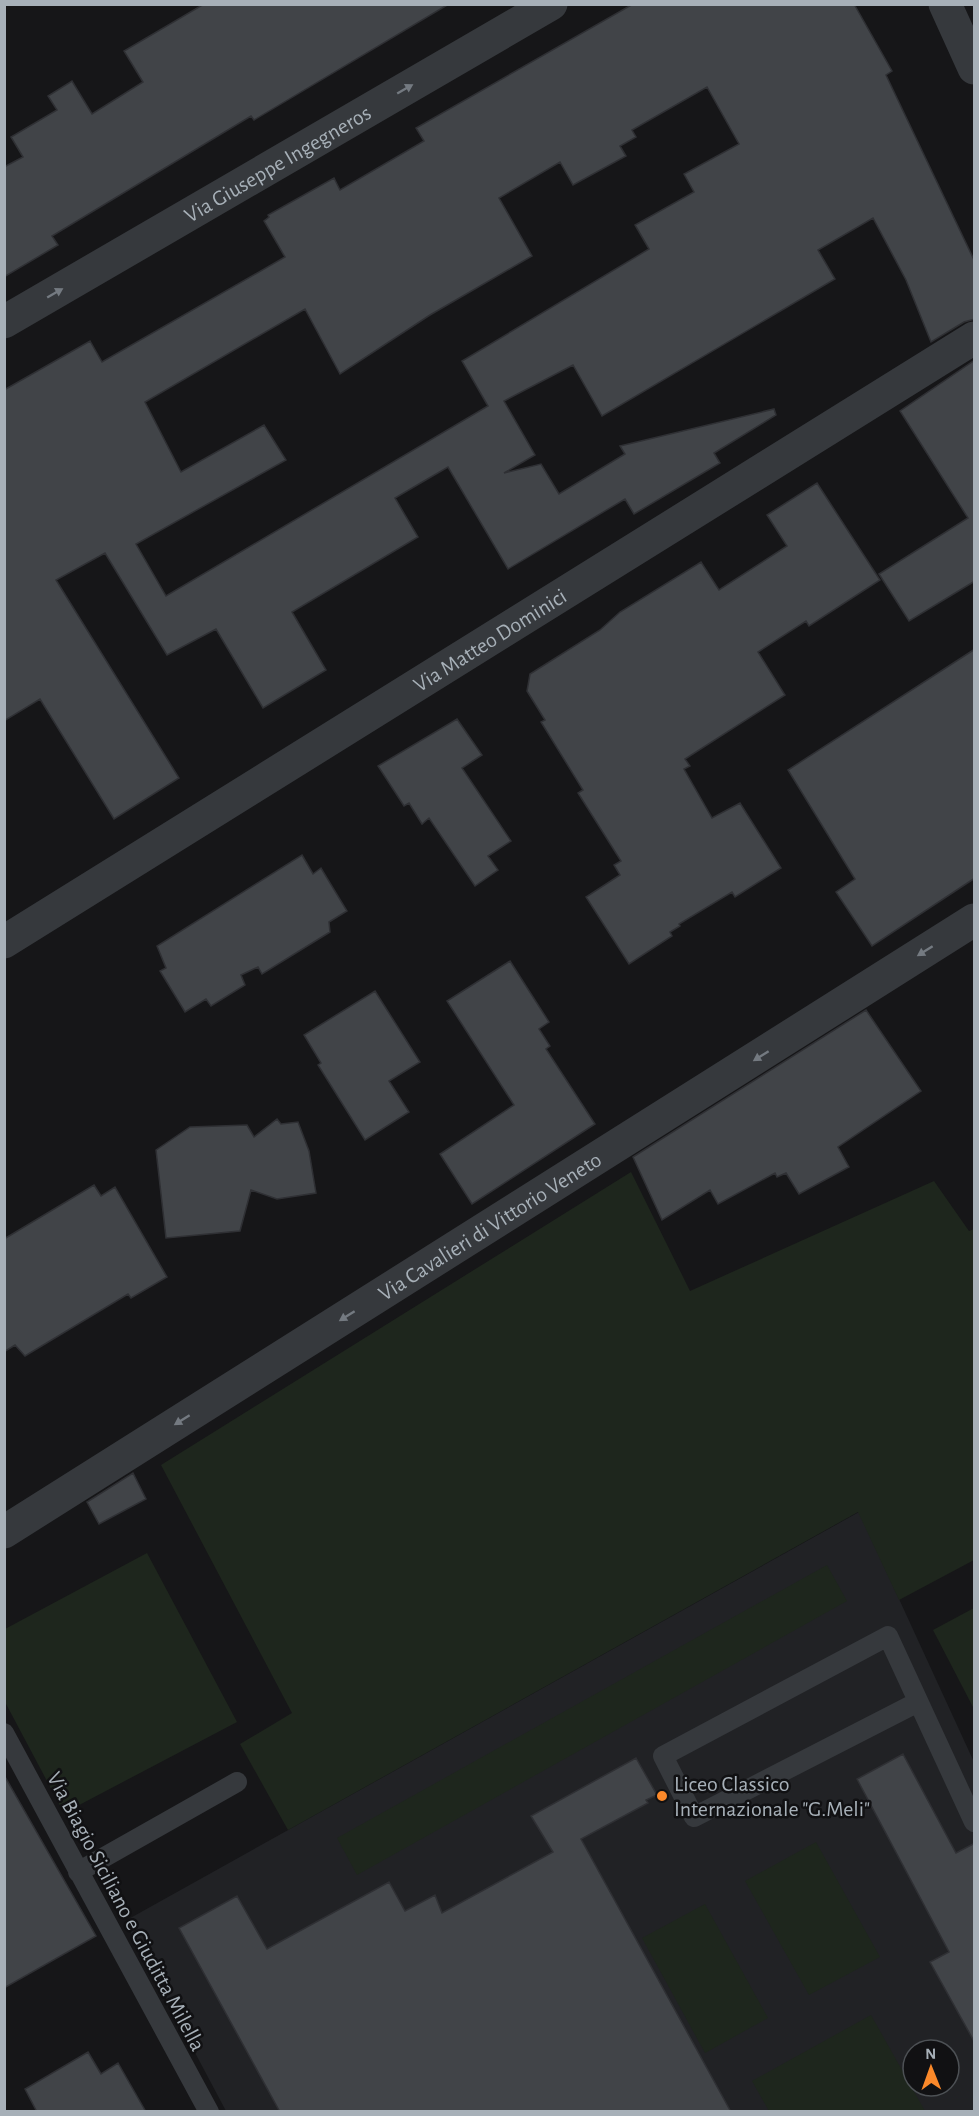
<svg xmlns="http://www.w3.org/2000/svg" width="979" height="2116" viewBox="0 0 979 2116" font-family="'Alegreya Sans',sans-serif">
  <rect width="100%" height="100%" fill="#161618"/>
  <!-- built -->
  <path fill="#212225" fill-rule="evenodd" d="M859,1512l115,250v349h-748l-101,-190zM913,2050h36v36h-36z"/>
  <!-- green -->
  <path fill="#1e261d" d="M631,1172l59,119 244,-110 35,50 5,-2v331l-75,40 -41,-88 -570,318 -48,-86 52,-31 -131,-248z
    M147,1553l90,169 -173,91 -59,-111v-73z
    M827,1565l20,36 -490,274 -20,-37z
    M974,1608v101l-41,-79z
    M816,1842l64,115 -71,38 -64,-114z
    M705,1904l63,114 -63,35 -63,-115z
    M871,2015l54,96h-156l-17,-30z"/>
  <!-- building -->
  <path fill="#414448" stroke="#2f3034" stroke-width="1.5" fill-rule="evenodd" d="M204,4h245l-195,116 -3,-4 -199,120 6,9 -54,32v-110l19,-10 -12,-20 46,-27 -9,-14 24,-15 20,33 51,-32 -19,-31z
    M633,4h221l38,67 -6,4 89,187v57l-11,3 -33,20 -25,-62 -33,-62 -55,32 17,29 -233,137 -29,-51 -69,36 31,54 -31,18 37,-9 18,30 66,-40 -5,-8 154,-37 2,6 -62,38 6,10 -86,51 -9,-15 -117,70 -60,-102 -24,14 -29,17 23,39 -126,75 34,58 -63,38 -47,-79 -49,26 -62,-102 -49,27 123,198 -65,41 -74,-120 -36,22v-331l86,-49 12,21 183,-105 -21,-36 5,-4 -1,-2 66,-37 6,12 84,-49 -8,-13zM707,87l32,57 -55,30 10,18 -59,33 14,24 -187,112 26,45 -322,190 -30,-52 150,-84 -22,-35 -83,47 -36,-70 160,-93 35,65 90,-59 102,-59 -33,-58 61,-36 13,23 53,-29 -6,-10 16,-9 -4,-7z
    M975,360v221l-66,40 -30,-47 89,-56 -68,-107z
    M817,483l63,97 -71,46 -3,-5 -48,31 27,43 -100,64 5,7 -6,3 28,49 28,-15 41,65 -46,29 -3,-5 -53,32 1,2 -10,6 2,4 -43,28 -43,-67 34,-22 -6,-10 7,-4 -43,-68 5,-3 -42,-68 4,-2 -18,-29 3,-17 70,-44 20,-18 81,-50 18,28 68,-44 -20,-31z
    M975,649v229l-103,68 -36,-54 19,-13 -67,-109z
    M457,719l25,36 -20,13 49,73 -23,15 10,14 -23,16 -46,-68 -7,6 -13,-21 -5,3 -26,-40z
    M302,855l11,19 8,-6 26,43 -18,11 1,10 -68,42 -4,-7 -17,8 4,10 -34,21 -5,-7 -21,13 -25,-41 6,-3 -9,-22z
    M510,961l39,61 -10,7 11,17 -4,3 49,75 -123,80 -32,-50 74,-49 -67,-104z
    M375,991l45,71 -31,19 20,31 -44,28 -47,-75 3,-2 -17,-28z
    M866,1010l55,81 -83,56 11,20 -50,27 -13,-21 -9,4 -2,-4 -57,31 -8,-14 -48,30 -29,-63z
    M277,1119l4,5 17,-2 11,29 7,42 -39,6 -26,-9 -11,41 -74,7 -10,-88 34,-23 57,-2 7,12z
    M94,1185l7,11 14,-9 52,90 -36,21 -3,-4 -103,62 -10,-11 -11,7v-113z
    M133,1473l13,26 -47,25 -12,-22z
    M903,1754l53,99 19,-10v200l-45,-81 19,-10 -92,-173z
    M636,1758l21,37 -11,5 2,3 -67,36 150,273h-451l-101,-184 58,-32 30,53 122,-67 16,29 30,-16 7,18 111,-61 -22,-36z
    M4,1775l92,161 -92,52z
    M88,2052l13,22 17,-11 28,49h-109l-12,-23z"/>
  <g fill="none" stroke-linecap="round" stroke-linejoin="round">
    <!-- lane -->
    <path stroke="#36393d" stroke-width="20" d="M918,1702l-224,115 -31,-61 225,-120 86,186
      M4,1733l205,379
      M78,1872l159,-90"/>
    <!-- street -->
    <g stroke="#36393d" stroke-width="33">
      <path d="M945,4l29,64"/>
      <path id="s1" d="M4,322l547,-318"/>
      <path id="s2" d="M4,942l970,-604"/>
      <path id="s3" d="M4,1532l970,-612"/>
    </g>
  </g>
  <!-- one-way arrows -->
  <defs><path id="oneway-solid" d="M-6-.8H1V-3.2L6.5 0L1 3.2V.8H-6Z" transform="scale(1.5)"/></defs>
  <g fill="#747a81">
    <use href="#oneway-solid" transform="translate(405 89) rotate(-30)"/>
    <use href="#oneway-solid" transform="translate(55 293) rotate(-30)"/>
    <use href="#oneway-solid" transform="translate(925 951) rotate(148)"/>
    <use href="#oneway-solid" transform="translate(761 1056) rotate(148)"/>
    <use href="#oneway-solid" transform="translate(347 1316) rotate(148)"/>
    <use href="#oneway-solid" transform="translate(182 1420) rotate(148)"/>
  </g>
  <!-- markers -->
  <circle fill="#fb892a" stroke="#111113" stroke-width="2" cx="662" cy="1796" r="6"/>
  <g text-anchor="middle" stroke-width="5" stroke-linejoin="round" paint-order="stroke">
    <!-- street labels -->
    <g font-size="22" fill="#a7b0b8" stroke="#111113">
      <text dy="8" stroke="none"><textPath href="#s1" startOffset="316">Via Giuseppe Ingegneros</textPath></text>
      <text dy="8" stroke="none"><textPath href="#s2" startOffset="572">Via Matteo Dominici</textPath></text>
      <text dy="8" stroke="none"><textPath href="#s3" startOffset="574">Via Cavalieri di Vittorio Veneto</textPath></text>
      <text transform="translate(127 1911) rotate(62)" y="8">Via Biagio Siciliano e Giuditta Milella</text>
    </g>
    <!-- poi labels -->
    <g font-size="22" fill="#a7b0b8" stroke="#111113" text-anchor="start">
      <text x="674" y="1791">Liceo Classico<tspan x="674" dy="25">Internazionale "G.Meli"</tspan></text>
    </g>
  </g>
  <!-- border -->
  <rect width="979" height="2116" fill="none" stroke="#a7b0b8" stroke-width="12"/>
  <!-- north arrow -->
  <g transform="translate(931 2068) rotate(359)"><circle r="28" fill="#111113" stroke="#4d5155" stroke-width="1.5"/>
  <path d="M0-4.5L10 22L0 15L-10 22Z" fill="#fb892a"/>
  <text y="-9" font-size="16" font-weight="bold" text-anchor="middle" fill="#a7b0b8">N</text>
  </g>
</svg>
